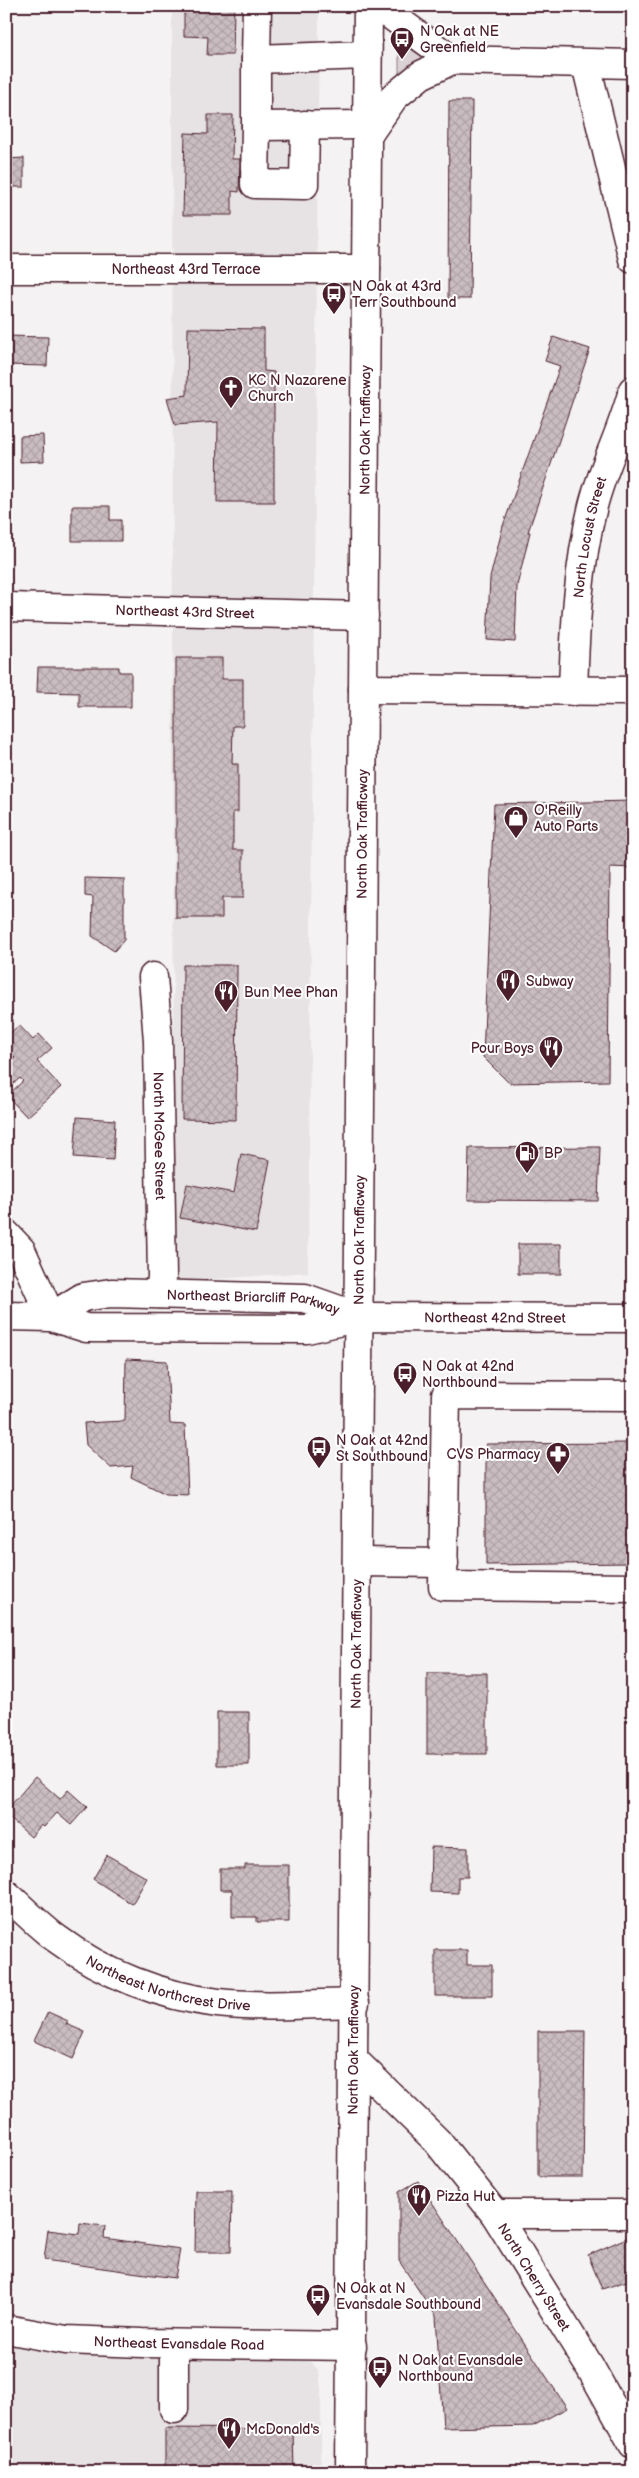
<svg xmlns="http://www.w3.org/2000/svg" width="639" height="2478" viewBox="0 0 639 2478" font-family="'Balsamiq Sans',sans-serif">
  <defs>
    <pattern id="grass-tufts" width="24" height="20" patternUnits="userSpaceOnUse" patternTransform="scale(1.25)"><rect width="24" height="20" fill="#dbd2d5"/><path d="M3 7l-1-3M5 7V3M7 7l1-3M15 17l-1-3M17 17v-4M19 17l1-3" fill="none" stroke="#bdb4b7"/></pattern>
    <pattern id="building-cross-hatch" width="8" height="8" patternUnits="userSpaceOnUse" patternTransform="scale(1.25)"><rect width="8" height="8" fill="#cabdc1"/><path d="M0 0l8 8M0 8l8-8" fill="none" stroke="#afa2a6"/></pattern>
  </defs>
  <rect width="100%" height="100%" fill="#f4f2f2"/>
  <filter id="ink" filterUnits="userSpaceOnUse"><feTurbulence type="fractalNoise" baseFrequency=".02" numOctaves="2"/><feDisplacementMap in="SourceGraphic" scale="10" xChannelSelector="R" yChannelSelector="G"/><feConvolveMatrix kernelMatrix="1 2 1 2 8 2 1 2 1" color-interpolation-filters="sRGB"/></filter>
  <g filter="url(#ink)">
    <!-- built -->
    <path fill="#e7e2e3" d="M172,6h147l-11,1266 -134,10z
      M6,2341l44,11 52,4 193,2 16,4 8,9 2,18v83h-315z"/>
    <!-- grass -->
    <path fill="url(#grass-tufts)" stroke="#927880" d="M399,41l25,17 -25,19z"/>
    <!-- building -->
    <path fill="url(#building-cross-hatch)" stroke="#4a1f2b" d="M184,6h50l-1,49h-26l1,-18 -24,-1z
      M449,101h23l-2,198h-22z
      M208,115h25l-1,44h8l-1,33 -7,-1v24h-49l2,-82 23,1z
      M24,158v29h-18v-28z
      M188,328l76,1v42l10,1v130h-57l1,-80 -43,3 -8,-27 20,-3z
      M6,336l42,1 -1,29 -41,-1z
      M553,337l37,12 -62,183h2l-13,54 -2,56 -28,-2 3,-62 13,-52 57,-160 -15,-5z
      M43,435l1,26 -24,1v-26z
      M72,506h38v14h11v21h-49z
      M176,658h46v21h21v47h-10l-1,38h6v48h-5v38h10v48h-21v20h-46z
      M38,667h81v5h12v35h-52v-14l-42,-1z
      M633,801v67l-23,-1 -2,214 -99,2 -26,-26 11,-253z
      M85,878l39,1v61l-10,11 -22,-15 1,-39 -8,-1z
      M183,965h54l-1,155 -54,-1z
      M19,1025l14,15 6,-6 13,14 -15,13 24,26 -34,30 -20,-21 16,-15 -3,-3 -14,12v-24l9,-8 -9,-9v-12z
      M77,1117l38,3 -2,40 -39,-3z
      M600,1147l-2,54 -130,-1 1,-52z
      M241,1154l29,6 -14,72 -76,-14 7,-34 47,9z
      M518,1244h43v30h-43z
      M126,1359l41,2 3,63 15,1 3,70 -22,-1 -35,-17 2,-11 -22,2 -25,-23 -2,-22 41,-2z
      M629,1443v120l-143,2v-121z
      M427,1673h60v81h-60z
      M217,1712h32v53h-32z
      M35,1777l25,22 8,-9 19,17 -16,18 -14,-12 -13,14 -3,-2 -10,12 -25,-22v-4z
      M431,1847l37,1v29h-10v16l-28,-1z
      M107,1855l40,23 -15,26 -39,-25z
      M245,1865h44v57h-32v-5h-25v-27h-12v-21h25z
      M435,1950h32v15h25v31h-57z
      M48,2012l20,9 -2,3 19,8 -12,27 -39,-18z
      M538,2031h47l-2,146h-45z
      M418,2181l149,227 -34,18 -90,2 -7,-112 -37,-55v-69z
      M196,2191h36l-1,61h-36z
      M80,2223l25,3 -1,12 76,11 -5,29 -131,-18 4,-30 31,4z
      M633,2235v44l-31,10 -14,-34z
      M165,2428l128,1 1,43h-129z"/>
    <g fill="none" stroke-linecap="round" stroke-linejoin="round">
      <defs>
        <g id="minor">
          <path d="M257,6l-1,53 111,-4"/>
          <path d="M378,6l74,54"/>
          <path d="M256,59v67l111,-1"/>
          <path d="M586,64l47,195"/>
          <path d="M256,126l-1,58 49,1 1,-60"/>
          <path d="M367,136l27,-39 27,-22 31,-15 181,4"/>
          <path id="s1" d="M6,269h360"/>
          <path id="s2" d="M6,607l358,9"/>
          <path d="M363,689l270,2"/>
          <path id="s3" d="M573,691c2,-63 5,-124 20,-185 10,-40 30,-76 40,-116"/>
          <path id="s4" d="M153,977l5,64 4,236 -2,17"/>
          <path d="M6,1234l15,16 30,67"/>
          <path d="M633,1396l-187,-1 -3,191 190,2"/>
          <path d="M357,1562l87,1"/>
          <path id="s5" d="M6,1894c17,15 33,32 51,45 47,35 104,57 161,64 45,5 92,1 137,0"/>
          <path id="s6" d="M355,2061l82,80 58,73 95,153 43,77"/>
          <path d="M495,2214h138"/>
          <path id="s7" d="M6,2329l60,11 76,3 210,3"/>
          <path d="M174,2409v-65"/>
        </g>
        <g id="major">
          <path id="s8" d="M6,1316l45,1 35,11 221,1 52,-12 274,1"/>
          <path id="s9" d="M51,1317l32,-20 28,-4 194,5 54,19"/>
          <path id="s10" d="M350,2472l18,-2466"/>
        </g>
      </defs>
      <!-- minor casing -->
      <use href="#minor" stroke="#4a1f2b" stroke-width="31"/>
      <!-- major casing -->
      <use href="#major" stroke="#4a1f2b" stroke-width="31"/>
      <!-- minor -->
      <use href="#minor" stroke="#fff" stroke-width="28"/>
      <!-- major -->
      <use href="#major" stroke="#fff" stroke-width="28"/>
    </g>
  </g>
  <!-- icons -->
  <defs>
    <symbol id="bus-pin" viewBox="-11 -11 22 30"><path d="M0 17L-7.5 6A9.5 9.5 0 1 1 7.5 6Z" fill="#4a1f2b" stroke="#fff"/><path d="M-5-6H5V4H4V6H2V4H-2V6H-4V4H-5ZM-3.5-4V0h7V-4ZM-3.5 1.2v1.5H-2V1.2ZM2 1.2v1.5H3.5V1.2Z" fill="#fff"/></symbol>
    <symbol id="church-pin" viewBox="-11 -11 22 30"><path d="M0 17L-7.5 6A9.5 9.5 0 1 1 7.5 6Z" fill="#4a1f2b" stroke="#fff"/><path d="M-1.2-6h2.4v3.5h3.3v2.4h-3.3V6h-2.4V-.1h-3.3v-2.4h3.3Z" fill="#fff"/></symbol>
    <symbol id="shop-pin" viewBox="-11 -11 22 30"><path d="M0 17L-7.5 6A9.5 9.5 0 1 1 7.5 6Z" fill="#4a1f2b" stroke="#fff"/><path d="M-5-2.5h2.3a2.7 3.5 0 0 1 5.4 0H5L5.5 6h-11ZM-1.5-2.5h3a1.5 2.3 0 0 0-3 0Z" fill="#fff"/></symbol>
    <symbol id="restaurant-pin" viewBox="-11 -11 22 30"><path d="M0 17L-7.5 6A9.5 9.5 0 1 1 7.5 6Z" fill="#4a1f2b" stroke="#fff"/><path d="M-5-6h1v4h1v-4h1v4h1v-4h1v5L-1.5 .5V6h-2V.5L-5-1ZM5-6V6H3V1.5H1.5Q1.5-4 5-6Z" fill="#fff"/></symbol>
    <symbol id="fuel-pin" viewBox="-11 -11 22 30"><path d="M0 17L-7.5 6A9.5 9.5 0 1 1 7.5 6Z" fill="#4a1f2b" stroke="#fff"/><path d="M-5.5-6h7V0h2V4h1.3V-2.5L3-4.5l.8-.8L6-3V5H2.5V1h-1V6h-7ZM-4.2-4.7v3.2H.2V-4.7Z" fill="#fff"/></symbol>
    <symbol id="pharmacy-pin" viewBox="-11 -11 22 30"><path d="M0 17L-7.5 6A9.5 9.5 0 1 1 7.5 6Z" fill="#4a1f2b" stroke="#fff"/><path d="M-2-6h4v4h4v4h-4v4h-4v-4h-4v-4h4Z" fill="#fff"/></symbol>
  </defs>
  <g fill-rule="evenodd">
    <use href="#bus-pin" x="388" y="25" width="28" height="38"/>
    <use href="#bus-pin" x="320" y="280" width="28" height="38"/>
    <use href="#church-pin" x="217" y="374" width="28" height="38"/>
    <use href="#shop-pin" x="502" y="804" width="28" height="38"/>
    <use href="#restaurant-pin" x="494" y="967" width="28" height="38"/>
    <use href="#restaurant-pin" x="212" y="978" width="28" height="38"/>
    <use href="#restaurant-pin" x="537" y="1034" width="28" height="38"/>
    <use href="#fuel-pin" x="513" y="1139" width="28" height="38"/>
    <use href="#bus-pin" x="391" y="1360" width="28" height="38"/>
    <use href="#bus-pin" x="305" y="1434" width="28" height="38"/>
    <use href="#pharmacy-pin" x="544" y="1440" width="28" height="38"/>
    <use href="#restaurant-pin" x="405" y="2182" width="28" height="38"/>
    <use href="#bus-pin" x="304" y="2282" width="28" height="38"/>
    <use href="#bus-pin" x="366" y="2354" width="28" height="38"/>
    <use href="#restaurant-pin" x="215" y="2415" width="28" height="38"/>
  </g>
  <g text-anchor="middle" stroke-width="4" stroke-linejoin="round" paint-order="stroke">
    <!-- poi labels -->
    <g font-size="14" fill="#4a1f2b" stroke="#fff" text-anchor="start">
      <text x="420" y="36">N Oak at NE<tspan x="420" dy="16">Greenfield</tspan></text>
      <text x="352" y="291">N Oak at 43rd<tspan x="352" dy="16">Terr Southbound</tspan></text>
      <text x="248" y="385">KC N Nazarene<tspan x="248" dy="16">Church</tspan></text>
      <text x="534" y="815">O'Reilly<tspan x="534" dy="16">Auto Parts</tspan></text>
      <text x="526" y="986">Subway</text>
      <text x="244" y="997">Bun Mee Phan</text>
      <text x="534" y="1053" text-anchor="end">Pour Boys</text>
      <text x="544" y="1158">BP</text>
      <text x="422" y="1371">N Oak at 42nd<tspan x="422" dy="16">Northbound</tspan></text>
      <text x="336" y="1445">N Oak at 42nd<tspan x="336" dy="16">St Southbound</tspan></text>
      <text x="540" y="1459" text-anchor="end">CVS Pharmacy</text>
      <text x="436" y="2201">Pizza Hut</text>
      <text x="336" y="2293">N Oak at N<tspan x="336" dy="16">Evansdale Southbound</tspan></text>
      <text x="398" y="2365">N Oak at Evansdale<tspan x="398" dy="16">Northbound</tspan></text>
      <text x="246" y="2434">McDonald's</text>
    </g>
    <!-- street labels -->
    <g font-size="14" fill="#4a1f2b" stroke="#fff">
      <text dy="5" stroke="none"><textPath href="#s1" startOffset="180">Northeast 43rd Terrace</textPath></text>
      <text dy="5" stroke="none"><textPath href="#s10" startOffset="2042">North Oak Trafficway</textPath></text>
      <text dy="5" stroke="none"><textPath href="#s3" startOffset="155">North Locust Street</textPath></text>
      <text dy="5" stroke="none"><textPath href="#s2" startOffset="179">Northeast 43rd Street</textPath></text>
      <text dy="5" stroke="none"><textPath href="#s10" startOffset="1638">North Oak Trafficway</textPath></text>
      <text dy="5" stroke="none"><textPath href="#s4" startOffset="159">North McGee Street</textPath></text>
      <text dy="5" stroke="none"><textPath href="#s10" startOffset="1232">North Oak Trafficway</textPath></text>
      <text dy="5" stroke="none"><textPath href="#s9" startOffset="209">Northeast Briarcliff Parkway</textPath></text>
      <text dy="5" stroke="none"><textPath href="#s8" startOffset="492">Northeast 42nd Street</textPath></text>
      <text dy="5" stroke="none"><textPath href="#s10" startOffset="828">North Oak Trafficway</textPath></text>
      <text dy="5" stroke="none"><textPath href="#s5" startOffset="190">Northeast Northcrest Drive</textPath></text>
      <text dy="5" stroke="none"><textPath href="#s10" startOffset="422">North Oak Trafficway</textPath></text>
      <text dy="5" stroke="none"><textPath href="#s6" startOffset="282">North Cherry Street</textPath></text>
      <text dy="5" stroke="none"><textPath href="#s7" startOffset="174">Northeast Evansdale Road</textPath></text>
    </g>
  </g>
  <!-- margin -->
  <rect width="639" height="2478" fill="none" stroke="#fff" stroke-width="25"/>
  <rect x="12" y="12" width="614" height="2453" fill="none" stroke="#4a1f2b" stroke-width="2" filter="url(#ink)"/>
</svg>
